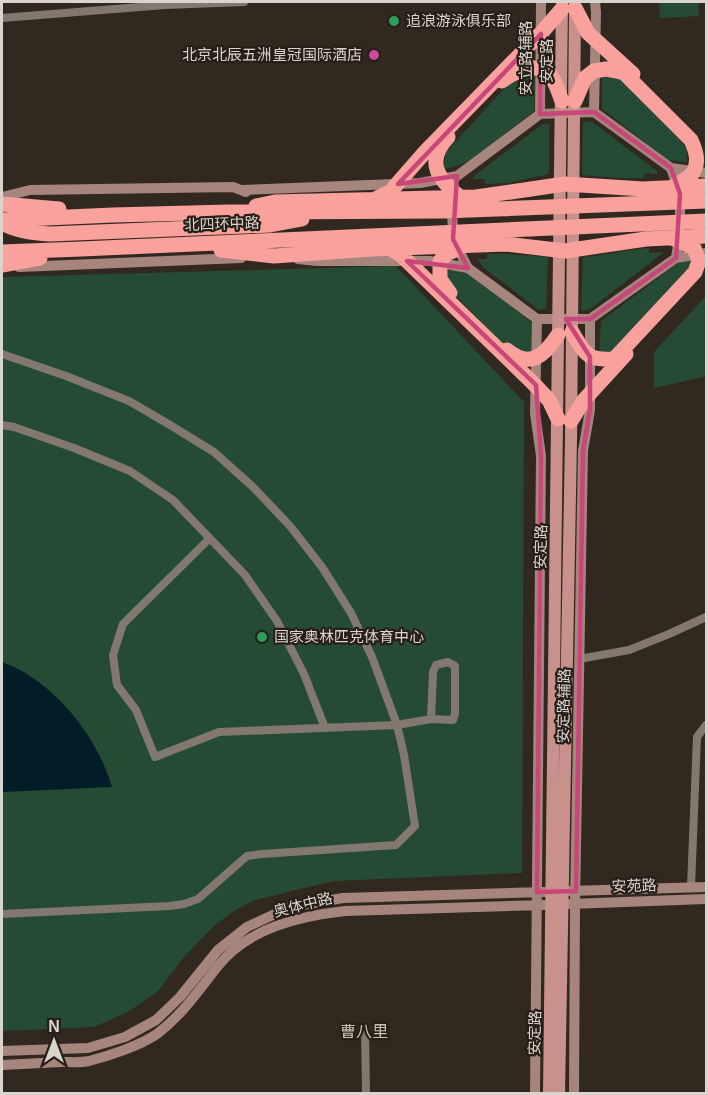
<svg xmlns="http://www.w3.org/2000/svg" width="708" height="1095" viewBox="0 0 708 1095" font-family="Arial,'Noto Sans SC',sans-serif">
  <rect width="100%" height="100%" fill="#312920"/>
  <!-- green -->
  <path fill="#264b35" d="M659,2h39l1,14 -39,2z
    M610,76l9,3 7,6 53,54 8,10v13l-19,-2 -66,-51v-32z
    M525,77h10l-1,34 -60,47 -14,7 -16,4v-6l2,-11 56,-61 10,-8z
    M591,121l66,50v3l-13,-1v5h-22l-40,-3 1,-53z
    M543,124h6v50l-41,9 -23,1v-5h-12l1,-3z
    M649,248v5l15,-1 -75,58 -8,1 2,-54c22,-2 44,-7 66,-9z
    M487,254h17l44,3 -2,52 -7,1 -55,-42 -7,-9h10z
    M693,257l2,10 -85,86 -11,1 2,-33 84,-63z
    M396,266l128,136 -2,471 -189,8 -78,19 -21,11 -19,14 -32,33 -25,33 -30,21 -34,15 -92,4v-754z
    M452,268l19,5 61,50 -1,30 -10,2 -21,-13 -39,-41 -12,-17 -3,-11z
    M706,296v80l-52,12v-36z"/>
  <!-- water -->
  <path fill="#021d28" d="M2,662c51,18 95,74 110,125l-110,5z"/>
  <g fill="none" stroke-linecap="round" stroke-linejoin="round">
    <!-- street -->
    <path stroke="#82786f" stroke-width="8" d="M2,18l163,-13 79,-3
      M2,354l64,22 63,25 41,24 44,27 39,35 37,39 32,41 29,46 21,44 25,68 7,30 11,71 -19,19 -134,9 -15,2 -49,43 -14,5 -15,2 -167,8
      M2,425l12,2 60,21 56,23 43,29 72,75 32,46 27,53 21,54
      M209,539l-86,85 -10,31 4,30 19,25 19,47 64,-25 178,-7 34,-6 22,1 2,-6v-48l-7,-4 -12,3 -3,7 -2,47
      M579,659l50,-9 40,-16 37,-17
      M691,887l6,-150 9,-12
      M365,1030l1,64"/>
    <!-- secondary -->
    <path stroke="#a6857d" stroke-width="10" d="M594,112l2,-100 -1,-10
      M540,114l1,-112
      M671,168l9,26v39l-4,25
      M242,190l178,-7 37,-7 83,-62 54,-2 77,56 35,5
      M2,197l28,-7 203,-3 13,5
      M452,206l1,33 15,29 69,51h53l86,-61 30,-5
      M298,259l19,2h113l38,7
      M19,267l222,-9
      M569,891l137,-4
      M569,904l137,-5
      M2,1051l86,-3 37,-11 31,-17 24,-23 38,-47 29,-23 43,-20 53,-9 201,-6
      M2,1065c19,-1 39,-2 59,-3 9,0 19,1 28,-1 20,-5 50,-15 68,-27 26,-20 41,-43 61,-68 30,-38 82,-50 127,-55l199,-6
      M535,1094l6,-638 -6,-43 2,-94
      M574,1094l1,-190 8,-453 7,-41v-91"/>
    <!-- primary -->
    <path stroke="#c9918b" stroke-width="12" d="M549,1094l13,-1092
      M559,1094l12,-655 4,-430"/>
    <!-- highway -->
    <path stroke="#f9a29d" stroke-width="15" d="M575,8l13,25 45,41
      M502,81c10,-8 31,-18 44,-10 9,6 12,21 16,30
      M575,101l10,-23 9,-7 12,-2 11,2 7,2 67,67c5,11 9,23 1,34 -4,5 -13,8 -18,12
      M448,137c-24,25 -9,43 13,61
      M377,198l13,-6 35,-40 117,-120 20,-23
      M2,204l57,5
      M256,206l19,-4 201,-5 89,-13 78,5 63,-3
      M2,220l111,-5 116,-3 214,-1 263,-10
      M2,223c15,8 30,10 48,11l220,-9 32,-6
      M391,249l11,7 130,126 17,18 9,19
      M221,250l53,6 98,-7 134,-5 59,7 81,-12 60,-3
      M2,252l79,-3 625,-28
      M2,265l38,-7
      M450,293l-10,-14v-18l8,-8 12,-5
      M572,332c13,22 15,29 42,27l81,-87 4,-11 -5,-13 -20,-9
      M507,350c23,19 37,6 51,-15
      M571,421l13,-21 42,-46"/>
  </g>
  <!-- marked area -->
  <path fill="none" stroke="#c84778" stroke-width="4.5" stroke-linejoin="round" d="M541,34l-1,80 54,-2 77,56 9,26 -4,64 -86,61h-24l24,38v53l-7,41 -7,440 -39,1 4,-436 -5,-71 -129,-124 61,7 -15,-29 4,-63 -59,8z"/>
  <!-- markers -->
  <g fill="#2e9e5b" stroke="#271f17" stroke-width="2">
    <circle cx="394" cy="21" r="6"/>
    <circle cx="262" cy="637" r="6"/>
  </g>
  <circle fill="#d1479c" stroke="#271f17" stroke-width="2" cx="374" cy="55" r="6"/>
  <g text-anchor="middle" stroke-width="4.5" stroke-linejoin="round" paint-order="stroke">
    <!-- poi labels -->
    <g font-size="15" fill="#d9d4ce" stroke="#271f17" text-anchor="start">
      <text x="406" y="26">追浪游泳俱乐部</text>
      <text x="362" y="60" text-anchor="end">北京北辰五洲皇冠国际酒店</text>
      <text x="274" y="642">国家奥林匹克体育中心</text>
    </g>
    <!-- street labels -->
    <g font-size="15" fill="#d9d4ce" stroke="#271f17">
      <text transform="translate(526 58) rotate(-90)" y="5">安立路辅路</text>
      <text transform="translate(547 61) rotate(-90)" y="5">安定路</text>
      <text transform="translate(222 224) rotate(-2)" y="5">北四环中路</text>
      <text transform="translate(541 547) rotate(-89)" y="5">安定路</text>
      <text transform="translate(564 706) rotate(-89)" y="5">安定路辅路</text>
      <text transform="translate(634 886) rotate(-2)" y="5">安苑路</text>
      <text transform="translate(303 905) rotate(-14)" y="5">奥体中路</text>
      <text transform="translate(535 1033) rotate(-89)" y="5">安定路</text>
    </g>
    <!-- neighbourhood labels -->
    <g font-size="16" fill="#cac0b5" stroke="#271f17">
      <text x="364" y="1037">曹八里</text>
    </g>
  </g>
  <!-- border -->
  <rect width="708" height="1095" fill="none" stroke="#d9d4ce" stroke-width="6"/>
  <!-- north arrow -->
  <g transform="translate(54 1041)" stroke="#271f17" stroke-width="4.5" paint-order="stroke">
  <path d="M0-4.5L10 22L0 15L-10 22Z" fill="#d9d4ce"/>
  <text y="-9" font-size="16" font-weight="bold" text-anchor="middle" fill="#d9d4ce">N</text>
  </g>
</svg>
